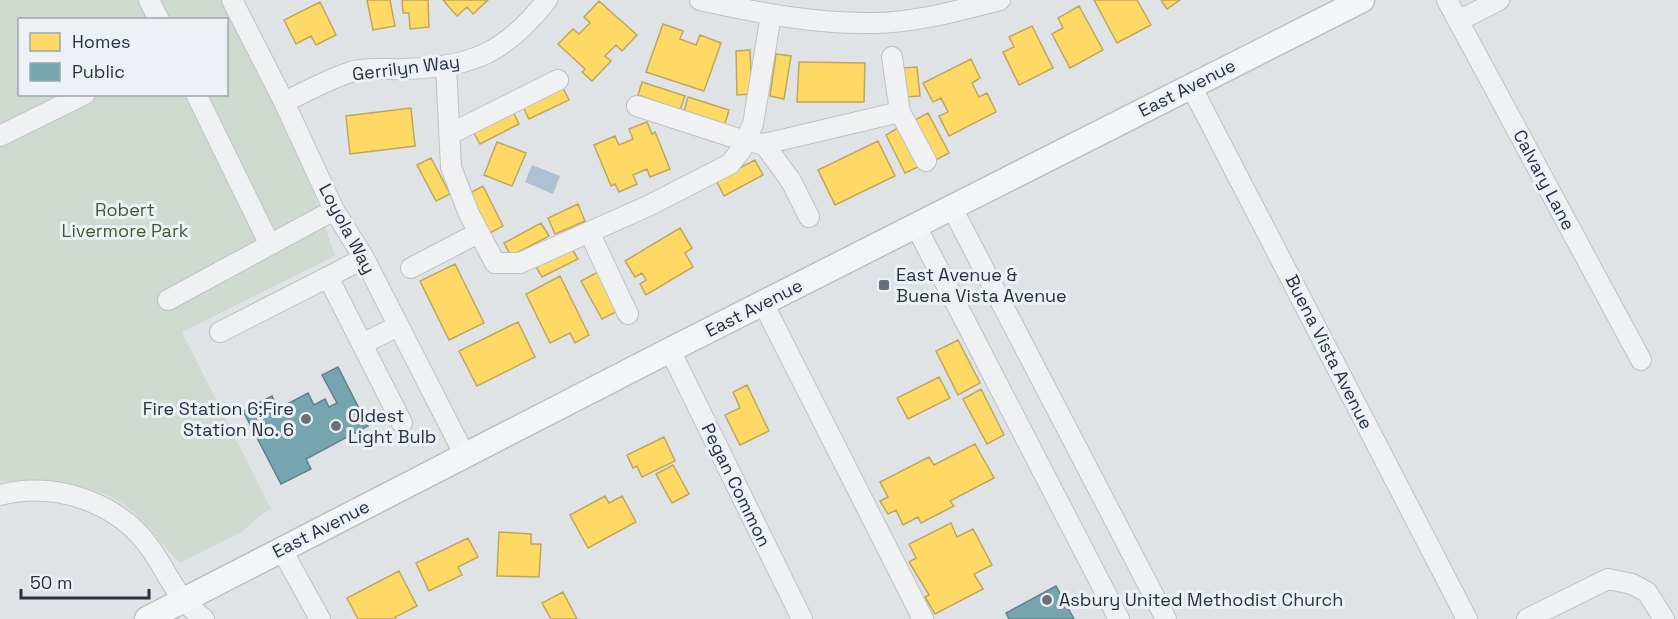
<svg xmlns="http://www.w3.org/2000/svg" width="1678" height="619" viewBox="0 0 1678 619" font-family="'Space Grotesk',sans-serif">
  <rect width="100%" height="100%" fill="#e0e3e6"/>
  <!-- green -->
  <path fill="#d1dad1" fill-rule="evenodd" d="M0,0h232l52,102 51,154 -153,76 89,177 -13,8 -16,15 -62,31c-17,-16 -30,-35 -47,-51 -36,-33 -88,-29 -133,-31zM20,20h206v74h-206z"/>
  <!-- water -->
  <path fill="#aec1d2" d="M532,165l28,11 -7,18 -28,-12z"/>
  <!-- homes -->
  <path fill="#ffd966" stroke="#bea75a" stroke-width="1.5" d="M367,0h23l5,26 -22,4z
    M402,0h26l1,27 -19,2 -1,-16h-6z
    M443,0h45l-15,14 -6,-7 -10,9z
    M1094,0h43l14,25 -34,18z
    M1161,0h19l-13,9z
    M599,1l38,34 -15,16 -6,-6 -11,11 6,5 -19,20 -10,-9 3,-3 -27,-25 15,-15 6,5 11,-11 -6,-6z
    M320,2l16,33 -20,10 -5,-9 -15,8 -12,-24z
    M1079,6l24,44 -33,18 -18,-34 11,-6 -5,-10z
    M663,24l20,7 -3,8 16,6 4,-10 21,8 -17,48 -58,-19z
    M1032,26l21,42 -34,17 -16,-33 11,-5 -5,-10z
    M750,50l2,44 -15,1 -1,-44z
    M776,54l15,2 -7,43 -14,-3z
    M971,59l9,19 -8,5 7,14 8,-4 9,19 -47,24 -10,-20 9,-4 -7,-14 -8,4 -10,-19z
    M799,62l66,1 -1,39h-67z
    M917,67l3,29 -14,1 -3,-29z
    M642,82l43,14 -5,14 -42,-15z
    M562,86l7,14 -40,19 -7,-14z
    M688,97l41,13 -4,14 -41,-13z
    M411,108l4,38 -65,8 -4,-38z
    M512,110l7,14 -39,20 -7,-13z
    M928,113l21,40 -13,7 -21,-40z
    M647,122l5,12 3,-2 15,37 -20,8 -3,-8 -14,6 4,9 -18,8 -4,-8 -4,2 -17,-41 21,-9 4,9 14,-6 -4,-10z
    M898,128l20,39 -13,6 -19,-38z
    M878,141l17,35 -60,29 -17,-35z
    M497,142l29,11 -14,33 -28,-11z
    M431,158l19,36 -14,7 -19,-36z
    M755,160l8,15 -39,21 -8,-16z
    M483,186l20,40 -13,7 -20,-40z
    M578,204l7,17 -30,13 -7,-16z
    M541,223l8,13 -38,20 -7,-13z
    M680,228l12,20 -7,5 8,14 -47,28 -6,-11 6,-4 -4,-7 -7,4 -10,-16z
    M571,247l7,12 -36,18 -7,-12z
    M455,264l29,59 -35,17 -29,-59z
    M598,272l20,39 -16,8 -21,-38z
    M560,276l29,59 -14,8 -5,-10 -20,10 -24,-49z
    M518,322l17,35 -58,29 -18,-35z
    M958,340l22,43 -22,12 -22,-44z
    M939,377l11,21 -42,21 -11,-21z
    M747,385l22,46 -29,14 -15,-30 15,-7 -7,-16z
    M981,389l23,46 -17,9 -24,-45z
    M664,437l11,24 -33,16 -5,-11 -4,2 -6,-13z
    M975,444l19,34 -44,23 4,5 -33,17 -3,-6 -15,8 -7,-15 -8,4 -8,-13 8,-4 -8,-15 49,-25 5,8z
    M673,465l16,29 -17,9 -16,-29z
    M605,496l4,7 13,-7 14,26 -48,26 -18,-33z
    M951,523l6,14 16,-8 19,36 -18,9 9,15 -48,25 -10,-17 4,-2 -20,-33 7,-4 -7,-14z
    M499,532l32,2v10h10l-2,33 -42,-1z
    M468,538l10,19 -20,10 4,8 -33,16 -13,-28z
    M399,571l18,35 -22,11 1,2h-38l-11,-21z
    M563,592l14,27h-26l-9,-16z"/>
  <!-- public -->
  <path fill="#76a5af" stroke="#5e828d" stroke-width="1.5" d="M338,367l30,59 -62,33 5,10 -30,15 -38,-73 29,-15 6,13 30,-16 6,12 11,-6 4,8 8,-4 -15,-28z
    M1056,586l18,33h-65l-3,-6z"/>
  <g fill="none" stroke-linecap="round" stroke-linejoin="round">
    <defs>
      <path id="minor" d="M149,0l10,20
        M232,0l52,102 50,108 30,48 101,198
        M700,0c58,13 115,24 174,23 40,0 87,-13 126,-23
        M1447,0l194,360
        M1458,21l41,-21
        M892,57l8,55 26,49
        M446,66l5,101 18,47 26,49h25l128,-57 82,-42 11,-14 12,-26 18,-109
        M1191,86l276,533
        M196,94l74,151
        M284,102c22,-10 44,-23 67,-30 14,-5 39,-2 55,-3 67,-2 99,-16 141,-69
        M637,106l108,35 19,3 136,-32
        M450,134l108,-54
        M0,136l85,-42
        M764,144l27,37 18,36
        M952,208l214,411
        M916,226l203,393
        M589,232l39,82
        M411,268l67,-35
        M168,300l166,-90
        M763,303l160,316
        M398,326l-36,18 40,79
        M220,332l108,-55
        M362,344l-34,-67 36,-19
        M670,350l132,269
        M0,495c56,-14 118,7 151,54 12,17 20,36 33,51 5,7 13,13 20,19
        M282,550l38,69
        M1527,619l81,-40 24,5 15,8 17,27"/>
      <path id="major" d="M147,619l523,-269 692,-350"/>
    </defs>
    <!-- minor casing -->
    <use href="#minor" stroke="#bec1c4" stroke-width="22"/>
    <!-- major casing -->
    <use href="#major" stroke="#bcc0c4" stroke-width="27"/>
    <!-- minor -->
    <use href="#minor" stroke="#f0f1f2" stroke-width="20"/>
    <!-- major -->
    <use href="#major" stroke="#f4f5f6" stroke-width="24"/>
  </g>
  <!-- markers -->
  <g fill="#687079" stroke="#edf1f6" stroke-width="2">
    <rect x="878" y="279" width="12" height="12" rx="3"/>
    <circle cx="306" cy="419" r="6"/>
    <circle cx="336" cy="426" r="6"/>
    <circle cx="1047" cy="600" r="6"/>
  </g>
  <g text-anchor="middle" stroke-width="6" stroke-linejoin="round" paint-order="stroke">
    <!-- street labels -->
    <g font-size="18" fill="#27323f" stroke="#edf1f6">
      <text transform="translate(406 68) rotate(-7)" y="6">Gerrilyn Way</text>
      <text transform="translate(1187 88) rotate(-27)" y="6">East Avenue</text>
      <text transform="translate(1544 180) rotate(62)" y="6">Calvary Lane</text>
      <text transform="translate(347 229) rotate(62)" y="6">Loyola Way</text>
      <text transform="translate(754 308) rotate(-27)" y="6">East Avenue</text>
      <text transform="translate(1329 352) rotate(63)" y="6">Buena Vista Avenue</text>
      <text transform="translate(736 485) rotate(64)" y="6">Pegan Common</text>
      <text transform="translate(321 529) rotate(-27)" y="6">East Avenue</text>
    </g>
    <!-- park labels -->
    <g font-size="18" fill="#3e5b34" stroke="#edf1f6">
      <text x="125" y="216">Robert<tspan x="125" dy="21">Livermore Park</tspan></text>
    </g>
    <!-- poi labels -->
    <g font-size="18" fill="#27323f" stroke="#edf1f6" text-anchor="start">
      <text x="896" y="281">East Avenue &amp;<tspan x="896" dy="21">Buena Vista Avenue</tspan></text>
      <text x="294" y="415" text-anchor="end">Fire Station 6;Fire<tspan x="294" dy="21">Station No. 6</tspan></text>
      <text x="348" y="422">Oldest<tspan x="348" dy="21">Light Bulb</tspan></text>
      <text x="1059" y="606">Asbury United Methodist Church</text>
    </g>
  </g>
  <!-- legend -->
  <rect x="18" y="18" width="210" height="78" fill="#edf1f6" stroke="#9ea5ad" stroke-width="1.5"/>
  <rect x="30" y="33" width="30" height="18" fill="#ffd966" stroke="#9ea5ad" stroke-width="1.5"/>
  <text x="72" y="48" font-size="18" fill="#27323f">Homes</text>
  <rect x="30" y="63" width="30" height="18" fill="#76a5af" stroke="#9ea5ad" stroke-width="1.5"/>
  <text x="72" y="78" font-size="18" fill="#27323f">Public</text>
  <!-- scale -->
  <path d="M21 589v9h128v-9" fill="none" stroke="#27323f" stroke-width="3"/>
  <text x="30" y="589" font-size="18" fill="#27323f" stroke="#edf1f6" stroke-width="4.5" paint-order="stroke">50 m</text>
</svg>
